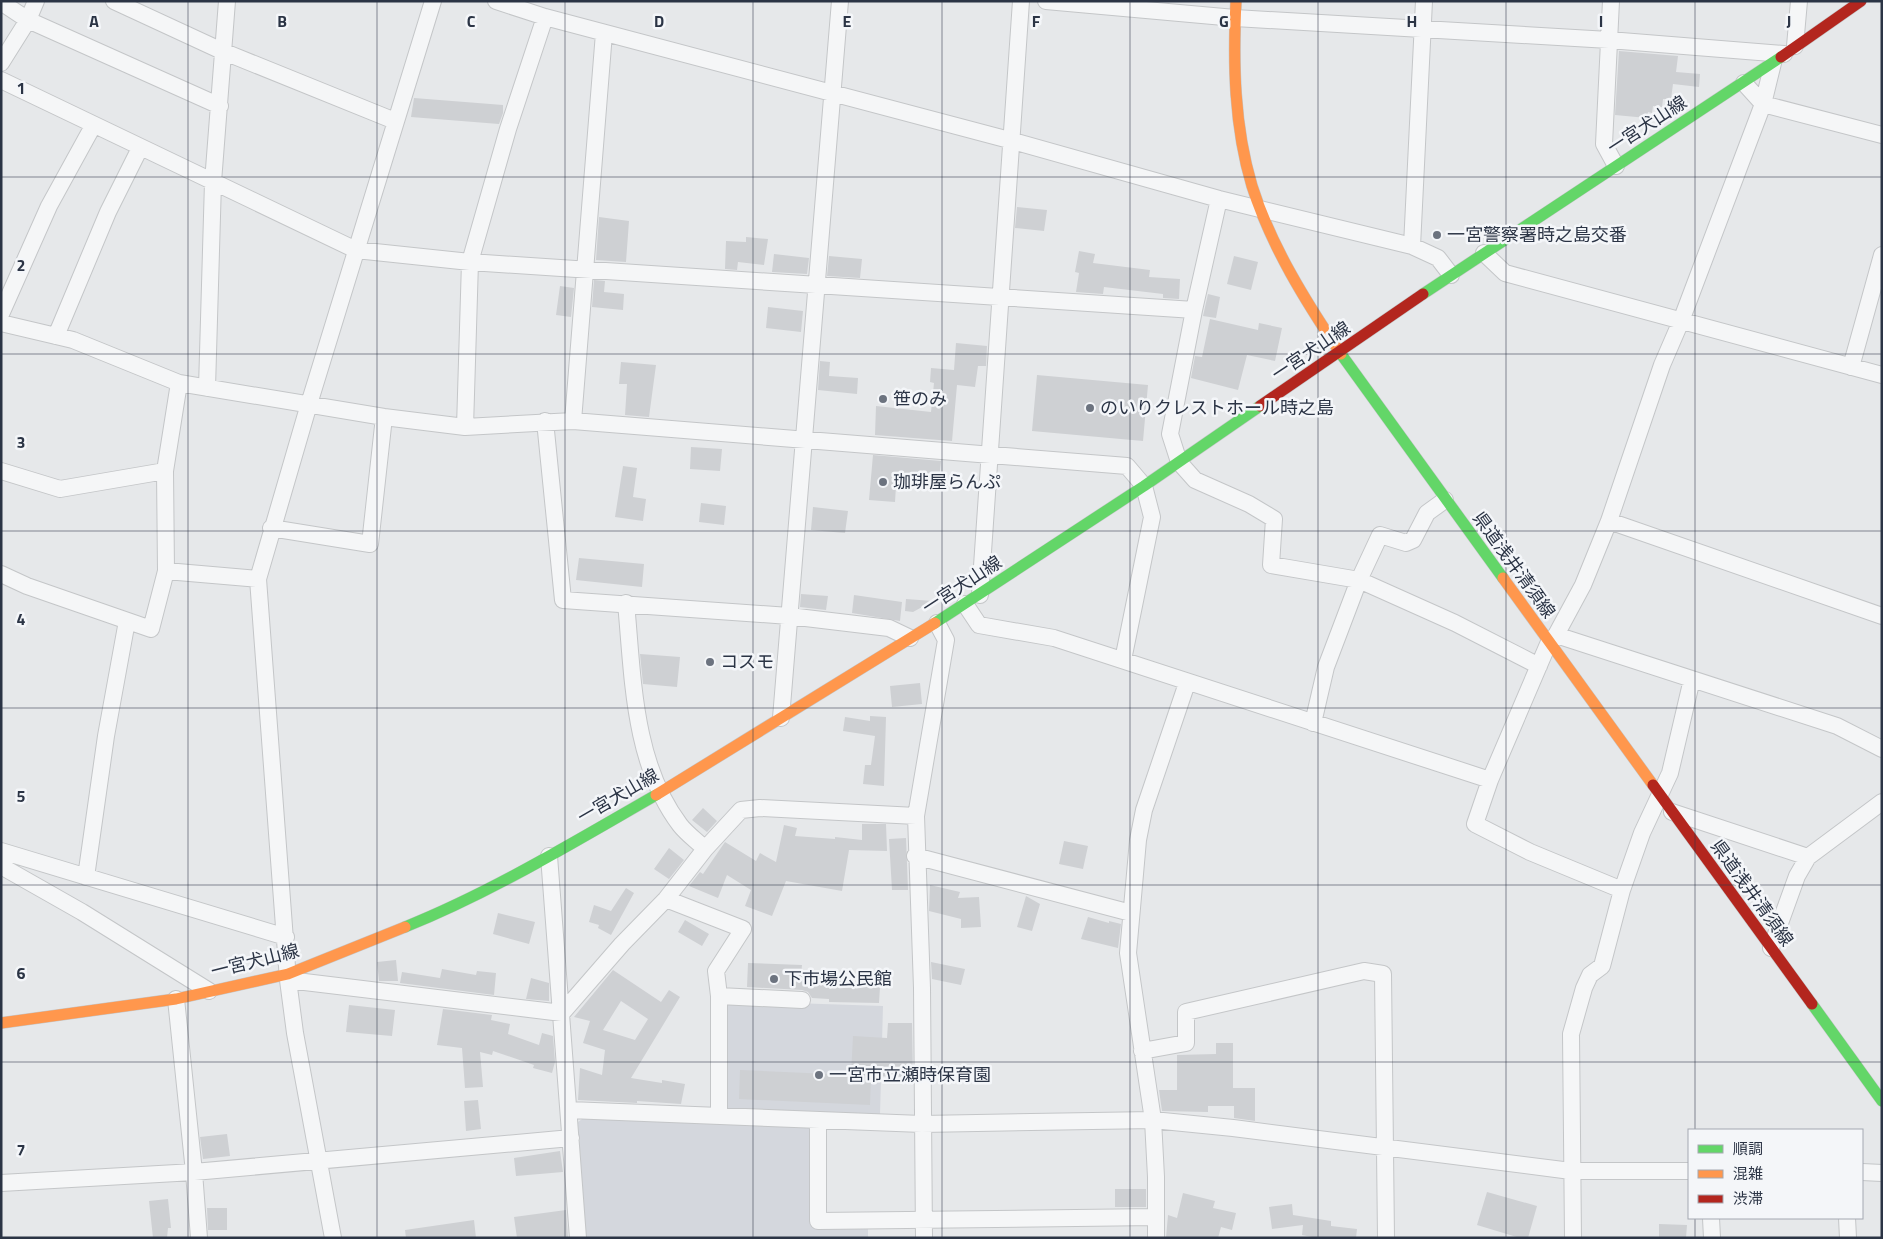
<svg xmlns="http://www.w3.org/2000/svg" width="1883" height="1239" viewBox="0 0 1883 1239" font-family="'Titillium Web','Noto Sans JP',sans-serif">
  <rect width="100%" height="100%" fill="#e6e8ea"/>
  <!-- built -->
  <path fill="#d4d7dd" d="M730,1001l153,5 -3,109 -152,-5 -6,-5 1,-99z
    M585,1117l233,3v101l50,-1v18h-282l-8,-116z"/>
  <!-- building -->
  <path fill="#ced0d3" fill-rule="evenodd" d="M1619,51l59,5 -2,16 24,2 -1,13 -26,-3 -2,15h-8l-1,8 -9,-1 -1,7 -4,-1 -1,6 -32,-3z
    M414,98l89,7v8l-4,11 -88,-7z
    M1017,207l30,3 -3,21 -29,-3z
    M599,217l30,4 -3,41 -30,-2z
    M746,237l22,2 -4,26 -26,-3 -1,8 -12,-1 1,-28 20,1z
    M1079,251l16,3 -2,9 57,7 -1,7 31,2 -1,20 -16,-1v-4l-59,-7 -1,7 -27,-2 3,-19 -4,-1z
    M774,254l35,4 -2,16 -35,-2z
    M829,256l33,3 -2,19 -33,-2z
    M1234,256l24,6 -7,28 -24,-6z
    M594,280l11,1 -1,11 20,2 -1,16 -31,-3z
    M560,286l14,2 -3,29 -15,-2z
    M1208,294l12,3 -4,21 -13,-2z
    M768,307l35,4 -2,21 -35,-4z
    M1210,319l48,11 1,-7 23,5 -7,33 -28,-6 -9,35 -47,-12 4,-22 7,1z
    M956,343l31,3 -1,20h-8l-3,21 -18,-2 -5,56 -77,-6 1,-29 55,6 3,-29 -4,-1 1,-14 23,2z
    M820,361l10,1 -1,14 29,2 -1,16 -39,-4z
    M621,362l35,3 -7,52 -24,-2 2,-31h-8z
    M1037,375l111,10 -5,56 -111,-10z
    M691,447l31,2 -2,22 -30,-2z
    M873,455l68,6 -3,29 -42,-4 -1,16 -26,-2z
    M623,466l14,2 -4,29 13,2 -3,22 -28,-4z
    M701,503l25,3 -2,19 -25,-3z
    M813,507l35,4 -3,22 -34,-3z
    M579,558l65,6 -2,23 -66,-7z
    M801,594l27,2 -2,14 -26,-3z
    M854,595l48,7 -2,19 -48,-8z
    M906,599l27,2 -20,11 -8,-1z
    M640,654l40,3 -3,30 -34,-3z
    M920,683l2,21 -30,3 -2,-21z
    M870,716l16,1 -2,69 -21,-2 2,-19h6l4,-29 -32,-5 2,-14 25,4z
    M703,808l14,13 -10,11 -15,-12z
    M862,824h24l1,27 -38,-1 -7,41 -56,-10 -14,35 -27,-10 6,-16 -24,-15 -9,23 -29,-12 11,-14 3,2 22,-32 31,19 4,-8 16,9 8,-37 13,3 -2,8 40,3v-2l27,3z
    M906,838l2,52h-16l-3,-51z
    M1064,841l24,5 -5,23 -24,-5z
    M669,848l15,12 -15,19 -15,-10z
    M930,885l30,7 -2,6 21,-1 2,30 -20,1v-9l-32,-8z
    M626,888l8,5 -23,42 -13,-7 1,-3 -10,-3 5,-17 17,6z
    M1026,896l14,8 -8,27 -15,-4z
    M498,913l37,9 -6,22 -36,-10z
    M1088,917l21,6v-2l12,3 -3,24 -37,-9z
    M685,920l24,14 -7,12 -24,-14z
    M396,960l2,21h-19l-2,-19z
    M931,962l34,7 -4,16 -29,-6z
    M748,963l54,2 -1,10 50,4v6l29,2 -1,16 -50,-1v-3l-17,-1 -4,-6 -6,-2 -55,-3z
    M442,969l34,6 1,-4 19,2 -2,22 -94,-12 2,-11 38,6z
    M613,970l48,32 8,-12 11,7 -49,81 31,5v-3l23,4 -4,20 -44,-3v2l-59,-3 2,-32 22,7 3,-25 -22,-7 7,-22 -16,-4zM621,1001l27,18 -13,21 -32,-10z
    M531,978l18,5v18l-23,-2z
    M349,1005l46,5 -3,26 -46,-4z
    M443,1009l49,6 -1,5 19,4 -2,10 31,11 3,-12 11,3 2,26 -3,11 -19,-5 1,-3 -41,-14 -1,4 -12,-3 3,35 -18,1 -3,-40 -25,-3z
    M888,1023h24l1,54 -42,-1 -1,29 -131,-6 1,-29 111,5 2,-39 34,2z
    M1216,1043h17v45h22v33l-21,-3v-12h-26v6l-46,-1 -3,-21h18v-35l39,-1z
    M478,1100l3,29 -15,2 -2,-30z
    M227,1134l3,22 -27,3 -3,-22z
    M560,1151l3,21 -47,4 -2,-18z
    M1115,1189h31v18h-31z
    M1487,1192l50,14 -9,32h-8l-43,-13z
    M1183,1193l32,8 -2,7 23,5 -4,17 -11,-3 -3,11h-52l2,-23 9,3z
    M168,1199l3,29h-3l-1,10h-14l-4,-37z
    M1292,1204l1,11 38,6v5l26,3 -1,9h-39l-15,-3 1,-10 -31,4 -3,-22z
    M207,1208h20v22h-19z
    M566,1210l2,27 -51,1 -3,-21z
    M474,1220l2,18h-70l-1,-8z
    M1659,1224l28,1 -1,13h-27z"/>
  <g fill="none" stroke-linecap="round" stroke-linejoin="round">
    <defs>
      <path id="street" d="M114,1l108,50 173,70
        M496,1l49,16 468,124 206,58 193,47 26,12 13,17
        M1046,1l189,17 374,22 175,14
        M1611,1l-7,143 12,22
        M1,2l27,18 192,86
        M1795,46l4,-45
        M1,63l27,-43 8,-19
        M1,80l355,170 114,12 724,48
        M1744,83l19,21 119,31
        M1219,199l-25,111 -24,124 9,28 16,18 54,24 25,15 -3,46 88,15 96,43 84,43
        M1412,246l12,-245
        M1484,253l21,20 377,102
        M1,314l48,-108 44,-80
        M1,323l72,17 106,43 205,34 81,10 108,-6 554,45 17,20 8,31 -29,143
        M56,336l52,-124 32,-64
        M1851,367l31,-112
        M207,388l6,-206 14,-181
        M545,421l18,179 226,16 100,12 21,10
        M573,421l31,-388
        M465,427l5,-165 38,-133 37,-112
        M1,471l59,18 105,-18
        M1609,521l273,95
        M271,528l99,16 14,-127
        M166,571l92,8
        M1,574l26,12 124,43 15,-58 -1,-100 14,-88
        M980,595l41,-594
        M626,603c7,74 7,160 54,222 7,9 17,16 25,24
        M965,604l14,21 75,13 436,142
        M1556,635l27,-50 26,-64 53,-156 19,-44 82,-217 10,-41
        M781,718l59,-717
        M1313,723l13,-56 33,-87 21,-45 26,8 7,-3 14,-27 18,-13
        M1672,812l136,45
        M1,851l285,86
        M549,856l29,382
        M915,856l216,57
        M1,866l81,46 127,79
        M86,877l20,-141 21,-115
        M1622,890l-92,-38 -55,-28 15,-44 59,-138 7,-7 281,91 45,23
        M666,899l77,30 -27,42 3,25v120
        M1771,948l26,-72 11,-19 74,-55
        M288,980l274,33 60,-69 44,-45 39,-50 36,-39 19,-2 156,8
        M719,996l83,4
        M176,999l18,173 5,66
        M1142,1051l44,-8v-31l178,-41 19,3 3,264
        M569,1110l353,14 231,-4 80,8 338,43h118
        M818,1120v101l338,-4
        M1862,1172l20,1
        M1,1183l193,-11 377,-34
        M1711,1218l1,20
        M1847,1218l1,20
        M333,1238l-38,-205 -7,-53 -30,-401 51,-175 124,-403
        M924,1238l-2,-250 -6,-172 30,-176 -9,-17
        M1156,1238v-61l-3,-57 -25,-167 10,-113 6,-30 43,-127
        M1573,1238l-2,-204 13,-46 6,-13 12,-9 20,-76 20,-57 28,-60 22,-94"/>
      <path id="fast" d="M1423,294l358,-237
        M1341,354l162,224
        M935,623l209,-137 116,-80
        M405,927c87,-35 169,-85 251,-132
        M1812,1004l70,97"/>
      <path id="slow" d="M1236,1c-3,62 -2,125 16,185 19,60 54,116 89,168
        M1503,578l150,207
        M656,795l279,-172
        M1,1023l175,-24 112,-25 117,-47"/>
      <path id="jam" d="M1781,57l80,-56
        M1260,406l163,-112
        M1653,785l159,219"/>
    </defs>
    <!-- street casing -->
    <use href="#street" stroke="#c4c6c8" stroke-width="18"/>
    <!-- fast casing -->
    <use href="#fast" stroke="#c4c6c8" stroke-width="12"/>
    <!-- slow casing -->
    <use href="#slow" stroke="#c4c6c8" stroke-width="12"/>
    <!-- jam casing -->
    <use href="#jam" stroke="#c4c6c8" stroke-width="12"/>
    <!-- street -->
    <use href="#street" stroke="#f5f6f7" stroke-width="16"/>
    <!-- fast -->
    <use href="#fast" stroke="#63d668" stroke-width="11"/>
    <!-- slow -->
    <use href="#slow" stroke="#ff974d" stroke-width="11"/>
    <!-- jam -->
    <use href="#jam" stroke="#b3261e" stroke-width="11"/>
  </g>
  <!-- grid -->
  <path fill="none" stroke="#2b3445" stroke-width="1" stroke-opacity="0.55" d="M188,1v1237M377,1v1237M565,1v1237M753,1v1237M942,1v1237M1130,1v1237M1318,1v1237M1506,1v1237M1695,1v1129M1,177h1881M1,354h1881M1,531h1881M1,708h1881M1,885h1881M1,1062h1881M1695,1218v20"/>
  <!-- markers -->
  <g fill="#6c737f" stroke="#f4f6f9" stroke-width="2">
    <circle cx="1437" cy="235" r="5"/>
    <circle cx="883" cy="399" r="5"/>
    <circle cx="1090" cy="408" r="5"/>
    <circle cx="883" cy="482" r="5"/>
    <circle cx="710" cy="662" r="5"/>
    <circle cx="774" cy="979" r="5"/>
    <circle cx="819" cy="1075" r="5"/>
  </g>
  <g text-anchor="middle" stroke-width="5" stroke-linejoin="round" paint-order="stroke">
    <!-- street labels -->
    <g font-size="18" fill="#2b3445" stroke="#f4f6f9">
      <text transform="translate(1647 125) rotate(-33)" y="6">一宮犬山線</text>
      <text transform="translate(1311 351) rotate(-34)" y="6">一宮犬山線</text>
      <text transform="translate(1514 565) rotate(54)" y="6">県道浅井清須線</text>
      <text transform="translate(962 585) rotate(-33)" y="6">一宮犬山線</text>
      <text transform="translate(618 796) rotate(-30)" y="6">一宮犬山線</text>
      <text transform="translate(1752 893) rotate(54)" y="6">県道浅井清須線</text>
      <text transform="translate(255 961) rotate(-14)" y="6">一宮犬山線</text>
    </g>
    <!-- poi labels -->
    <g font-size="18" fill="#2b3445" stroke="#f4f6f9" text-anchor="start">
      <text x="1447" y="241">一宮警察署時之島交番</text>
      <text x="893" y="405">笹のみ</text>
      <text x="1100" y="414">のいりクレストホール時之島</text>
      <text x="893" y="488">珈琲屋らんぷ</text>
      <text x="720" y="668">コスモ</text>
      <text x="784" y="985">下市場公民館</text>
      <text x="829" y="1081">一宮市立瀬時保育園</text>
    </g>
  </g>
  <g font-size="16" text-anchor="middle" font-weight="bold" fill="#2b3445" stroke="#f4f6f9" stroke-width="5" stroke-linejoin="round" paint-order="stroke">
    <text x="94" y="27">A</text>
    <text x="282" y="27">B</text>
    <text x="471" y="27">C</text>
    <text x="659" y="27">D</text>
    <text x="847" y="27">E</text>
    <text x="1036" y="27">F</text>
    <text x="1224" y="27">G</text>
    <text x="1412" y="27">H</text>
    <text x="1601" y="27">I</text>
    <text x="1789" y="27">J</text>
    <text x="21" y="94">1</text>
    <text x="21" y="271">2</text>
    <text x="21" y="448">3</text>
    <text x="21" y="625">4</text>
    <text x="21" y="802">5</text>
    <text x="21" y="979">6</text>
    <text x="21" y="1156">7</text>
  </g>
  <!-- border -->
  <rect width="1883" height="1239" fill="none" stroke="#2b3445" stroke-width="5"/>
  <!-- legend -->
  <rect x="1688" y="1129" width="175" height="90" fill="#f4f6f9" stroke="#a4a8b1"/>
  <rect x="1698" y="1145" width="25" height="8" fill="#63d668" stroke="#a4a8b1"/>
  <text x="1733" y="1154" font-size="15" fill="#2b3445">順調</text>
  <rect x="1698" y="1170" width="25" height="8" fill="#ff974d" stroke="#a4a8b1"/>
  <text x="1733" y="1179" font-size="15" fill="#2b3445">混雑</text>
  <rect x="1698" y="1195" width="25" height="8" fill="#b3261e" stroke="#a4a8b1"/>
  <text x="1733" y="1204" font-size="15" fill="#2b3445">渋滞</text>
</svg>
